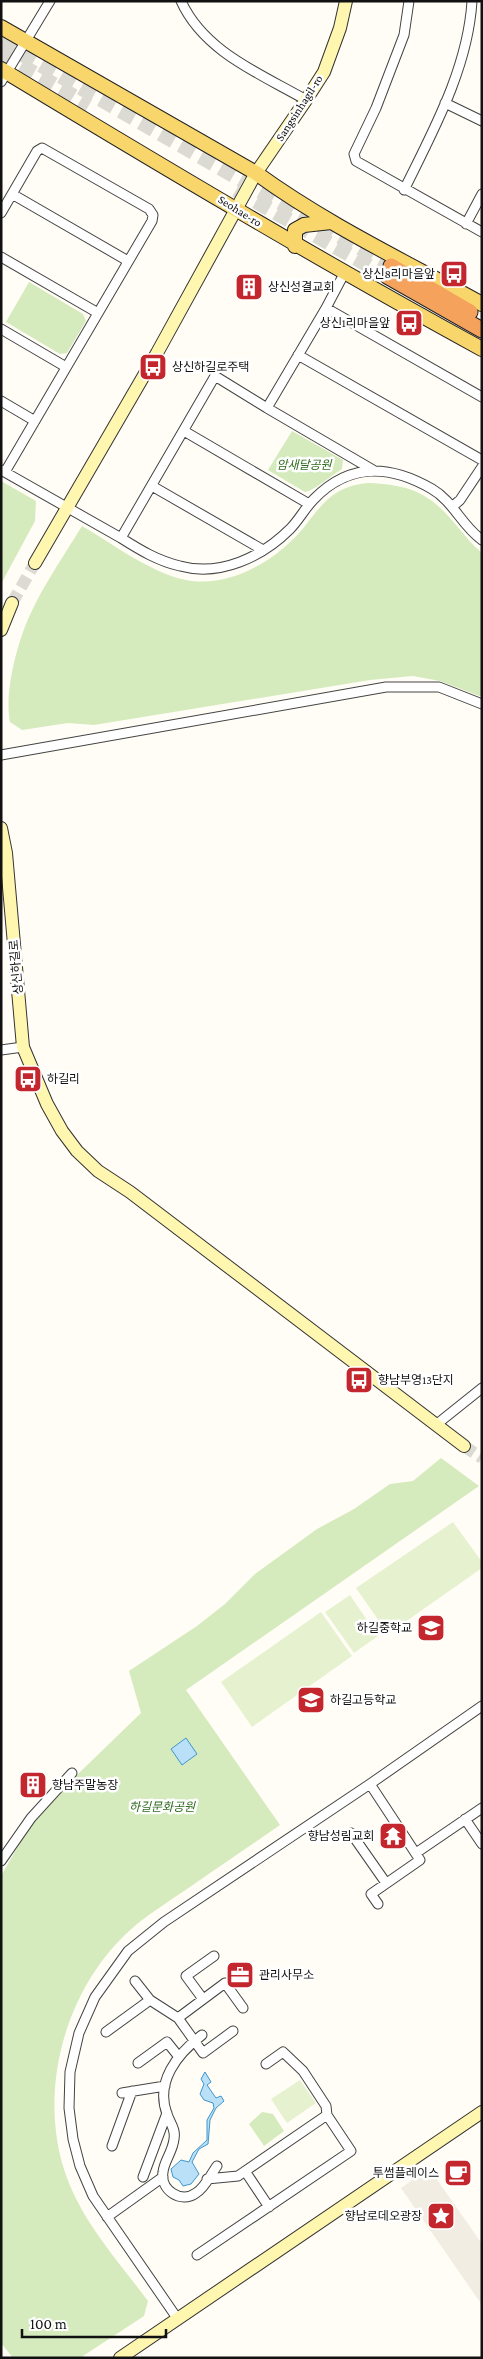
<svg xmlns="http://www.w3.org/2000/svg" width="483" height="2359" viewBox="0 0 483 2359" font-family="'Crimson Pro','Noto Sans KR',serif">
  <rect width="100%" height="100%" fill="#fffdf5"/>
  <!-- green -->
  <path fill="#d5ebbd" d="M29,282l54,32 3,7 -19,32 -7,1 -54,-32z
    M292,431l51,29 -1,9c-10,6 -27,21 -37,23l-37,-22z
    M1,481l35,20 -1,20 -34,63z
    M368,483c42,2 61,9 88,42 8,9 16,20 26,28v144l-42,-16 -27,-5 -43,4 -276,45 -26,-2 -46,7 -12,-8c-6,-29 7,-78 19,-105 13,-30 36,-63 53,-91 31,18 69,47 104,54 44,9 93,-21 119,-54 19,-25 31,-40 63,-43z
    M441,1458l38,28 -293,204 94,135c-32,22 -64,44 -96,66 -16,11 -32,21 -47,33 -71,59 -102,167 -70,254 17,46 52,84 81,123l-4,15 -64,42h-67l-12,-15v-467l28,-49 49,-53 63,-61 -12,-42 68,-45 28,-22 30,-30 62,-45 37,-20 36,-25 23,-3z
    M262,2112l11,2 11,17 -20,15 -15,-22z"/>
  <!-- pitch -->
  <path fill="#e6f2cf" d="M453,1522l29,40v6l-94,66 -32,-46z
    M350,1595l28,41 -24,17 -29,-41z
    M321,1612l31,44 -100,71 -31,-45z
    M300,2080l16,23 -29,20 -16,-24z"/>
  <!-- plaza -->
  <path fill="#f1ede2" d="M429,2168l53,76v61l-81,-117z"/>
  <!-- water -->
  <path fill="#b9e0f7" stroke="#3f96cf" d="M186,1738l11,16 -15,11 -11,-16z
    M205,2072l6,10 -4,3 9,13 5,-2 3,5 -8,7 -6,12 -2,24 -9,5 -7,13 7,12 -8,10 -8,2 -4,-6 -6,-3 -2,-8 10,-9 8,2 4,-9 14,-13v-20l7,-12 -1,-5 -9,-3 -4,-6 4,-10 -3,-5z"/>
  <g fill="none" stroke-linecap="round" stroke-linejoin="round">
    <!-- secondary-tunnel -->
    <path stroke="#dbdad3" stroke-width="12" stroke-dasharray="12 6" stroke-linecap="butt" d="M12,603l23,-40
      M464,1446l18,12"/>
    <!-- highway-tunnel -->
    <path stroke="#dbdad3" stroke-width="15" stroke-dasharray="15 8" stroke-linecap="butt" d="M1,42l390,224
      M1,54l88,51
      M236,190l151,86"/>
    <defs>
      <path id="street" d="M181,1c23,51 80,73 125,99
        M409,1l-5,34 -28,73 -22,46 2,7 126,71
        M1,82l49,-81
        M445,103l37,18
        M404,190c29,-59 64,-122 68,-189
        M12,194l116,67
        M1,213l36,-62 5,-3 107,61 4,6 -1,6 -147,251
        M466,224l16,-30
        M1,257l97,56
        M326,308l19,-36
        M1,329l65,38
        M298,355l184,105
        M1,401l34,20
        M267,408l-52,-32 -94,162c19,12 37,23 59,28 40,11 82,-9 110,-37 9,-9 15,-21 24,-30 35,-36 75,-35 118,-10 21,12 30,37 50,51
        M184,431l125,73
        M1,470l120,68
        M373,470l-106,-62 59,-100 156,89
        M152,486l111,64
        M452,507l8,-7 22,-33
        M1,755l385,-68h53l43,17
        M1,1050l22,-3
        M437,1424l45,-36
        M370,1784l50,76 -49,34 7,10
        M465,1819l17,25
        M351,1833l35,50
        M416,1853l66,-45
        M1,1861l30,-43 41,-45
        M135,1981l15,19
        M203,1999l-17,-23 28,-20
        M178,2018l47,-35 18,25
        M106,2032l44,-32 28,18 25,35 30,-22
        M202,2035c-25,19 -47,47 -35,79 3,9 9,15 7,25 -1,12 -10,22 -11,33 -3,18 18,32 33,21 9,-5 15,-19 21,-27
        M138,2063l29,-21 12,15
        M122,2093l43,-7
        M112,2146l20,-55
        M245,2171l24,36
        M143,2177l24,-64
        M207,2179l31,-3 89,-61
        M107,2217l56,-40
        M197,2255l154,-104 -24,-36 -1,-9 -23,-35 -20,-19 -17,12
        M177,2318l-84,-122 -13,-30 -7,-27 -4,-31 1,-36 9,-39 16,-36 33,-46 36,-29 206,-138 112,-78"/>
      <path id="secondary" d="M35,563l122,-210 99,-180 50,-73 18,-28 16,-44 6,-27
        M1,630l11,-27
        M1,828l5,25 17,194 24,57 15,27 15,20 21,20 32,21 334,254
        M120,2358l362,-246"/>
      <path id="primary" d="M1,27l255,146c70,51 150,89 226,131
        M1,69c159,96 318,191 481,280
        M295,246v-16l9,-5 27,-3"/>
      <path id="highway" d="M391,266l79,46
        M387,276l95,54"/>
    </defs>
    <!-- street casing -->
    <use href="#street" stroke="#444" stroke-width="11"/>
    <!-- secondary casing -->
    <use href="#secondary" stroke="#333" stroke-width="14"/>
    <!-- primary casing -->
    <use href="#primary" stroke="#222" stroke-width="16"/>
    <!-- highway casing -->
    <use href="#highway" stroke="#222" stroke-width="17"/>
    <!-- street -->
    <use href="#street" stroke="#fff" stroke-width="9"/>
    <!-- secondary -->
    <use href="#secondary" stroke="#fff6b0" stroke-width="12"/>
    <!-- primary -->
    <use href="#primary" stroke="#f9d66b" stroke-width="14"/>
    <!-- highway -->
    <use href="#highway" stroke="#f5a25d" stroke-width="15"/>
  </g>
  <!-- icons -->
  <defs>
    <symbol id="bus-square" viewBox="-11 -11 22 22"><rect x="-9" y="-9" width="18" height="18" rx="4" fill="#c4262e" stroke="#fff"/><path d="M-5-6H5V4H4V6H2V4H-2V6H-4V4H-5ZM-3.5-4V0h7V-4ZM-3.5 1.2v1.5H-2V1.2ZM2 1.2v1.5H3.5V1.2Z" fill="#fff"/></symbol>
    <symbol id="building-square" viewBox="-11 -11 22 22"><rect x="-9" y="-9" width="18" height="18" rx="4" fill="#c4262e" stroke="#fff"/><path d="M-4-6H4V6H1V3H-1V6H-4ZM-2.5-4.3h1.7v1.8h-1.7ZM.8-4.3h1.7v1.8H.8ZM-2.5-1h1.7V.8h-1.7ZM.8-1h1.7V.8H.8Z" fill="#fff"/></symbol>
    <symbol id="school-square" viewBox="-11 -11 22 22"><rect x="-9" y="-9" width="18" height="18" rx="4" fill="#c4262e" stroke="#fff"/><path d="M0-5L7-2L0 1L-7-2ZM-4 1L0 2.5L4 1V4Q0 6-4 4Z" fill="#fff"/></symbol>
    <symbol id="temple-square" viewBox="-11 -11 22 22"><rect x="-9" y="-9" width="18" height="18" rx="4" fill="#c4262e" stroke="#fff"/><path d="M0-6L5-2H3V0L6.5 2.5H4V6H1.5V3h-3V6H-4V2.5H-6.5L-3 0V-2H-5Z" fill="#fff"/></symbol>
    <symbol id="office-square" viewBox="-11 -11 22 22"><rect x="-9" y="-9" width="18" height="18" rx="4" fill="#c4262e" stroke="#fff"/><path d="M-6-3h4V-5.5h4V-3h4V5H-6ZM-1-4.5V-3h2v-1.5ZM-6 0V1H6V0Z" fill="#fff"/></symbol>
    <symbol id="cafe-square" viewBox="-11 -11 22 22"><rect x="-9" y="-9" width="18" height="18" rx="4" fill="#c4262e" stroke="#fff"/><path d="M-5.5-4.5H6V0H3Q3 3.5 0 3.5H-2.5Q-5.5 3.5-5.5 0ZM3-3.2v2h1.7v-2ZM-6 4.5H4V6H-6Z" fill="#fff"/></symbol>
    <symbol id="sight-square" viewBox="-11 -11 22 22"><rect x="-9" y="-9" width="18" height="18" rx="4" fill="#c4262e" stroke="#fff"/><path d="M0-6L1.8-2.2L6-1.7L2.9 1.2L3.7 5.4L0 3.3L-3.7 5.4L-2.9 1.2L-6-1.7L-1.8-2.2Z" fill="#fff"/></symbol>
  </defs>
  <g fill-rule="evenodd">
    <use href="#bus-square" x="438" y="258" width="32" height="32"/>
    <use href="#building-square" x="233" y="271" width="32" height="32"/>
    <use href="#bus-square" x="393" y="307" width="32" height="32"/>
    <use href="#bus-square" x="137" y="351" width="32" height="32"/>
    <use href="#bus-square" x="12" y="1063" width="32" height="32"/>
    <use href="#bus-square" x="343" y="1364" width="32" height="32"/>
    <use href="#school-square" x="415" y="1612" width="32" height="32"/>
    <use href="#school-square" x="295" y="1684" width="32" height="32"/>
    <use href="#building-square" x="17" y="1769" width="32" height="32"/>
    <use href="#temple-square" x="377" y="1820" width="32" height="32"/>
    <use href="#office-square" x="224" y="1959" width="32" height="32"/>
    <use href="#cafe-square" x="442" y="2157" width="32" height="32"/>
    <use href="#sight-square" x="425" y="2200" width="32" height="32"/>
  </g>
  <g text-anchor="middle" stroke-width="5" stroke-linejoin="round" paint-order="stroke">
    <!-- street labels -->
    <g font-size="12" fill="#111" stroke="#fff">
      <text transform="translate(299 108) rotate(-57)" y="4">Sangsinhagil-ro</text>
      <text transform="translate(240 211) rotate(32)" y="4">Seohae-ro</text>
      <text transform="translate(16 967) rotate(-95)" y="4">상신하길로</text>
    </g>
    <!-- poi labels -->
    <g font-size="12" fill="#111" stroke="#fff" text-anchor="start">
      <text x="435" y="278" text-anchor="end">상신8리마을앞</text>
      <text x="268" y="291">상신성결교회</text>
      <text x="390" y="327" text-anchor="end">상신1리마을앞</text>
      <text x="172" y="371">상신하길로주택</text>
      <text x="47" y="1083">하길리</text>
      <text x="378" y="1384">향남부영13단지</text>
      <text x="412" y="1632" text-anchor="end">하길중학교</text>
      <text x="330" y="1704">하길고등학교</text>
      <text x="52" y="1789">향남주말농장</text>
      <text x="374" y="1840" text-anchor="end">향남성림교회</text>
      <text x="259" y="1979">관리사무소</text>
      <text x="439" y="2177" text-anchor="end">투썸플레이스</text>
      <text x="422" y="2220" text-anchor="end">향남로데오광장</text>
    </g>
    <!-- park labels -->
    <g font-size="12" font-style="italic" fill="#2f6b1f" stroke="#fff">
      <text x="304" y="469">암새달공원</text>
      <text x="162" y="1811">하길문화공원</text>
    </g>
  </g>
  <!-- border -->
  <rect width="483" height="2359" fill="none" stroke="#111111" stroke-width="5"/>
  <!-- scale -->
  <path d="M22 2329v8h144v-8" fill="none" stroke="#111111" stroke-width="2.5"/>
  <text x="30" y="2329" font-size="15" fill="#111111" stroke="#ffffff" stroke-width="4" paint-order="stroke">100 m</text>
</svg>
